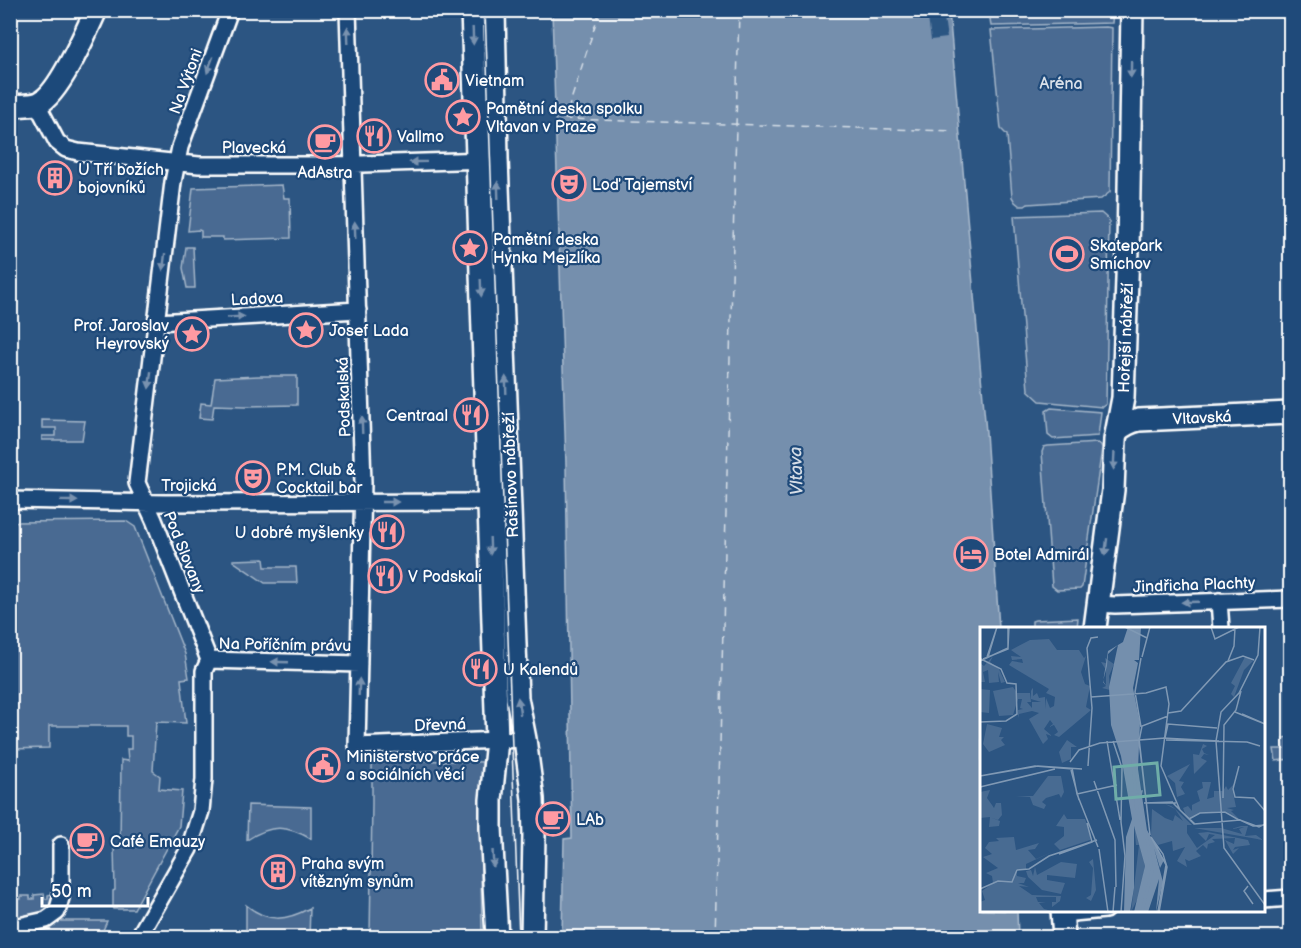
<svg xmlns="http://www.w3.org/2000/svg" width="1301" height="948" viewBox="0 0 1301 948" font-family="'Balsamiq Sans',sans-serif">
  <rect width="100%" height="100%" fill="#2c5582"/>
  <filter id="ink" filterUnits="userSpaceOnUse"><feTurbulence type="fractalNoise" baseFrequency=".0167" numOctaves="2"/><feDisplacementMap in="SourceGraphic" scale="12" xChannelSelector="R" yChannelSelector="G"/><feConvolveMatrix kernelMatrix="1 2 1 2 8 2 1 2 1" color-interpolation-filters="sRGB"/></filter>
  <g filter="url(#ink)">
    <!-- green -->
    <path fill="#486b92" stroke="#a4b5c8" stroke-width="1.5" d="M989,11v-1l124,1 -1,12 -121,3z
      M1106,27l6,1 -2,164 -9,7 -73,5 -3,2h-5l-5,-4 -3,-5 -5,-62 -6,-6 -10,-99z
      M282,185l2,13h6l1,40 -68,2v-3h-22v-6l-2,-1 -11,1 5,-43z
      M1101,213l8,7 -3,184 -4,3 -62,-6 -12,-11 -14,-174z
      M186,247h7l2,41h-8l-4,-20z
      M259,376h38v29l-52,1 -31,-1 -2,14 -13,-1 2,-15 10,1 4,-26z
      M1051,408l50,4 -3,24 -45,3 -5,-4 -2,-24z
      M42,420l43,1 -3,19h-40v-4h14v-8h-14z
      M1098,443l3,2 1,3 -20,139 -2,2 -23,1 -5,-4 -10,-134 2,-5 4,-1z
      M126,521l9,6 50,127 4,24 -8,1 5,44 -30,-1 -3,49 7,5 -1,13 23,2 -3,35 -45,83h-21v-18l2,-1 -1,-43 6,-1 1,-86 7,1 -1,-12h4v-13h-5v-10h-77v22l-39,1 1,-227z
      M264,559l1,8h31l1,16h-32l-32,-22v-1z
      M1078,618l-1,10h-45v-7l3,-1z
      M1290,737v22l-14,2 -2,-12h10l-1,-11z
      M372,759l110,3 -2,44 2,131h-112l2,-134z
      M248,805l63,2v32c-24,-14 -40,-15 -64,1z
      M44,894l1,5h3v-4l4,-1c1,24 -24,24 -41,28l-1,-26h7l1,3h3v-3h9v3h4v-4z
      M246,905c22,18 40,16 64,3l-1,29h-63z
      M61,913l-2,8h48l-7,16 -89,1v-7z"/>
    <!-- water -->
    <path fill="#748fad" stroke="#acbcce" stroke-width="1.5" d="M552,11h397l37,421 13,196h-17v282l35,1 1,26 -447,1 -9,-2 2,-97 8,-1 -6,-373z"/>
    <!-- pier -->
    <path fill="#2c5582" d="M927,11h16l4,27 -16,2z"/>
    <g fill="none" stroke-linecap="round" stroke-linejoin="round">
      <!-- ferry -->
      <path stroke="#d5dde6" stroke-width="1.5" stroke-dasharray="8 6" stroke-linecap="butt" d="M600,10l-35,109 389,12
        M715,938l24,-928"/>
      <defs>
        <path id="street" d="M348,10l15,473 -6,263 168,-7
          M37,104l20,38 9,7 12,3 121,13h132l156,-5
          M157,322l201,-12
          M10,500l155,3 331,-1
          M1219,601l2,27
          M1098,604l17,1 175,-6
          M209,660l150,4
          M1264,900l26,-2
          M1062,914l43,-4
          M10,928l36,-8 11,-8 4,-14v-53
          M138,938l51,-89 12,-38 3,-32v-108l5,-11 -55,-140 -17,-37 36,-301 7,-35 50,-137"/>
        <path id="secondary" d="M472,10l25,730 -6,60v28l6,110
          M494,10l3,149 20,539 8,41 8,60 1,36 -2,103
          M10,106c9,-1 21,0 29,-3 20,-9 47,-71 57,-93
          M1117,431c7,-6 13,-9 22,-11l151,-7
          M1095,628l18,-138 2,-50 8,-42 5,-149 4,-239
          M1062,910l2,28"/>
      </defs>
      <!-- street casing -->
      <use href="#street" stroke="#fff" stroke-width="20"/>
      <!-- secondary casing -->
      <use href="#secondary" stroke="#fff" stroke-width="26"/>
      <!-- street -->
      <use href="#street" stroke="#1f4a7a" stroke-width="15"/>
      <!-- secondary -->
      <use href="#secondary" stroke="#1f4a7a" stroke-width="21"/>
      <!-- tram -->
      <path stroke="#fff" stroke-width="1.5" d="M485,10l34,928"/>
    </g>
    <!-- one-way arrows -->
    <defs><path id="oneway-solid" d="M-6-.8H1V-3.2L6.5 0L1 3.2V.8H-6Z" transform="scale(1.5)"/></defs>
    <g fill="#7992af">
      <use href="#oneway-solid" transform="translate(348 35) rotate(-92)"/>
      <use href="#oneway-solid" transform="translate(473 36) rotate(88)"/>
      <use href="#oneway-solid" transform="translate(210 65) rotate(110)"/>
      <use href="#oneway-solid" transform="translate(1131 69) rotate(91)"/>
      <use href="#oneway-solid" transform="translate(418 162) rotate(179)"/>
      <use href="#oneway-solid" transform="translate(498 190) rotate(-92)"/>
      <use href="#oneway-solid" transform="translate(355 230) rotate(-92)"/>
      <use href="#oneway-solid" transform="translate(164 262) rotate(97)"/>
      <use href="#oneway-solid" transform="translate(481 288) rotate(88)"/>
      <use href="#oneway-solid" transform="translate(236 317) rotate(-3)"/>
      <use href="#oneway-solid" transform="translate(150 380) rotate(97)"/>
      <use href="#oneway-solid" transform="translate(506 385) rotate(-92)"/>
      <use href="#oneway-solid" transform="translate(362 425) rotate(-92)"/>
      <use href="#oneway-solid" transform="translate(1114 461) rotate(93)"/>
      <use href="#oneway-solid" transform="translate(69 501) rotate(1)"/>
      <use href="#oneway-solid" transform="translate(390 502)"/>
      <use href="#oneway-solid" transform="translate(490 546) rotate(88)"/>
      <use href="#oneway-solid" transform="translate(1106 547) rotate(97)"/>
      <use href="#oneway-solid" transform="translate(1190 602) rotate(178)"/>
      <use href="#oneway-solid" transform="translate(280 662) rotate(-178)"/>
      <use href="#oneway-solid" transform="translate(359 687) rotate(-88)"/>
      <use href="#oneway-solid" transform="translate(519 706) rotate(-98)"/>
      <use href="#oneway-solid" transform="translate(493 859) rotate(87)"/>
    </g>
  </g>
  <!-- icons -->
  <defs>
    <symbol id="civic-ring" viewBox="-11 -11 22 22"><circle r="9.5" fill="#1f4a7a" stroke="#ff9aa2" stroke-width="1.5"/><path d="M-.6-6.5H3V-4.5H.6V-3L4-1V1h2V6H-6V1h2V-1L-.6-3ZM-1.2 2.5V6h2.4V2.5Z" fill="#ff9aa2"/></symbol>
    <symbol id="sight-ring" viewBox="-11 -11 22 22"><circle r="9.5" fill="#1f4a7a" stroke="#ff9aa2" stroke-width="1.5"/><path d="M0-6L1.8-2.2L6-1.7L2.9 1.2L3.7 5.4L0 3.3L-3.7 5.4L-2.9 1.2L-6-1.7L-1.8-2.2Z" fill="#ff9aa2"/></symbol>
    <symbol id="restaurant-ring" viewBox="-11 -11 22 22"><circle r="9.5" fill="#1f4a7a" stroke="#ff9aa2" stroke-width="1.5"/><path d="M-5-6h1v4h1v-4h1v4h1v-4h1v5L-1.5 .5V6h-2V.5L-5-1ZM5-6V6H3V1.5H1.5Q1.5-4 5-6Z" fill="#ff9aa2"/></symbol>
    <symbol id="cafe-ring" viewBox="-11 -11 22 22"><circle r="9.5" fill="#1f4a7a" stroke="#ff9aa2" stroke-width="1.5"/><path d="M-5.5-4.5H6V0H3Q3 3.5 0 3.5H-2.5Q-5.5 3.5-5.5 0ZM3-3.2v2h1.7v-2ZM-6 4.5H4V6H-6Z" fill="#ff9aa2"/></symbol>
    <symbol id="building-ring" viewBox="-11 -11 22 22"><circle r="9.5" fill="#1f4a7a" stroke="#ff9aa2" stroke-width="1.5"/><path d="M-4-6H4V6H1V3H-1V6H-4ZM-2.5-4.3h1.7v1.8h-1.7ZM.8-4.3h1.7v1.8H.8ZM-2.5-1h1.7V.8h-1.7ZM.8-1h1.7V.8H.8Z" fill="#ff9aa2"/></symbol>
    <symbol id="theatre-ring" viewBox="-11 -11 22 22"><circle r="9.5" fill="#1f4a7a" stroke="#ff9aa2" stroke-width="1.5"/><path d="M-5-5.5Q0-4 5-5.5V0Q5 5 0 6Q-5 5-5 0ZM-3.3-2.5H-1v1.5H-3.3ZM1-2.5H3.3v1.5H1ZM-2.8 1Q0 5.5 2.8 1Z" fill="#ff9aa2"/></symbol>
    <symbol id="stadium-ring" viewBox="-11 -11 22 22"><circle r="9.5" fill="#1f4a7a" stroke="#ff9aa2" stroke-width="1.5"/><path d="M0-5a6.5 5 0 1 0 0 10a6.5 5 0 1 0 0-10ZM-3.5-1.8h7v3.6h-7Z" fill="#ff9aa2"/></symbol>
    <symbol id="hotel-ring" viewBox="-11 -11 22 22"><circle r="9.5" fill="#1f4a7a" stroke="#ff9aa2" stroke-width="1.5"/><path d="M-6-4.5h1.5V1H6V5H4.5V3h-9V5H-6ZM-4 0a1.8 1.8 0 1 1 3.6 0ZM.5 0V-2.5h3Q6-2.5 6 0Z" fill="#ff9aa2"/></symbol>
  </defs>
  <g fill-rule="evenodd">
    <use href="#civic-ring" x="423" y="61" width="38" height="38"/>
    <use href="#sight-ring" x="444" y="98" width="38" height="38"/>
    <use href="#restaurant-ring" x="355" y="117" width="38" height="38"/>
    <use href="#cafe-ring" x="306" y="123" width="38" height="38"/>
    <use href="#building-ring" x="36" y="159" width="38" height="38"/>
    <use href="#theatre-ring" x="550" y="165" width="38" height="38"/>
    <use href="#sight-ring" x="451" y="229" width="38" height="38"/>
    <use href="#stadium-ring" x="1048" y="235" width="38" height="38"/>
    <use href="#sight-ring" x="287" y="311" width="38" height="38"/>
    <use href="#sight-ring" x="173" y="315" width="38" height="38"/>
    <use href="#restaurant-ring" x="452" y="396" width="38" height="38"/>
    <use href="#theatre-ring" x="234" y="459" width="38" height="38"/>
    <use href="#restaurant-ring" x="368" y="513" width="38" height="38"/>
    <use href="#hotel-ring" x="952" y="535" width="38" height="38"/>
    <use href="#restaurant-ring" x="366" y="557" width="38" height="38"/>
    <use href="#restaurant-ring" x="461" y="650" width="38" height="38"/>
    <use href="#civic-ring" x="304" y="746" width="38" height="38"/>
    <use href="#cafe-ring" x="534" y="800" width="38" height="38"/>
    <use href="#cafe-ring" x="68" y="822" width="38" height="38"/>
    <use href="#building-ring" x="259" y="853" width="38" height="38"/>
  </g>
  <g text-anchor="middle" stroke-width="4.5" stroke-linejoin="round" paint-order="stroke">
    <!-- poi labels -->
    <g font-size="16" fill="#fff" stroke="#1f4a7a" text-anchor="start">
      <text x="465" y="86">Vietnam</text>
      <text x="486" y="114">Pamětní deska spolku<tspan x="486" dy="18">Vltavan v Praze</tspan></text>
      <text x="397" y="142">Vallmo</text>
      <text x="78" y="175">U Tří božích<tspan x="78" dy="18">bojovníků</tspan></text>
      <text x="325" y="178" text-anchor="middle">AdAstra</text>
      <text x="592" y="190">Loď Tajemství</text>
      <text x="493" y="245">Pamětní deska<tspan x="493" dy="18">Hynka Mejzlíka</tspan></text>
      <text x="1090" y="251">Skatepark<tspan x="1090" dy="18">Smíchov</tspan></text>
      <text x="169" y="331" text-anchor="end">Prof. Jaroslav<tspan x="169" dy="18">Heyrovský</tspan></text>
      <text x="329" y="336">Josef Lada</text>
      <text x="448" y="421" text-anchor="end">Centraal</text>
      <text x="276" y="475">P.M. Club &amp;<tspan x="276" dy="18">Cocktail bar</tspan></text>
      <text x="364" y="538" text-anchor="end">U dobré myšlenky</text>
      <text x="994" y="560">Botel Admirál</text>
      <text x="408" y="582">V Podskalí</text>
      <text x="503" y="675">U Kalendů</text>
      <text x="346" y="762">Ministerstvo práce<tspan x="346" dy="18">a sociálních věcí</tspan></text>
      <text x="576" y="825">LAb</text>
      <text x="110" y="847">Café Emauzy</text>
      <text x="301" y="869">Praha svým<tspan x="301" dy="18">vítězným synům</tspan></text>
    </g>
    <!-- street labels -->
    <g font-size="16" fill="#fff" stroke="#1f4a7a">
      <text transform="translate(185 81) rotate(-70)" y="6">Na Výtoni</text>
      <text x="254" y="153">Plavecká</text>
      <text transform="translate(257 298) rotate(-3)" y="6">Ladova</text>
      <text transform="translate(1125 338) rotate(-88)" y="6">Hořejší nábřeží</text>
      <text transform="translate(343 397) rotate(-92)" y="6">Podskalská</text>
      <text transform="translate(1202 417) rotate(-3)" y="6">Vltavská</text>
      <text transform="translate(510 475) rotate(-92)" y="6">Rašínovo nábřeží</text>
      <text x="189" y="491">Trojická</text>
      <text transform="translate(185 552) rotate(68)" y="6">Pod Slovany</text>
      <text transform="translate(1194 584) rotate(-2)" y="6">Jindřicha Plachty</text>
      <text transform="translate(285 644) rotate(1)" y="6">Na Poříčním právu</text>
      <text transform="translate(440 724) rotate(-2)" y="6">Dřevná</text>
    </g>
    <!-- park labels -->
    <g font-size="16" fill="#dae1e9" stroke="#1f4a7a">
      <text x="1061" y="89">Aréna</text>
    </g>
    <!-- water labels -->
    <g font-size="18" font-style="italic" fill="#d5dde6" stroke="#1f4a7a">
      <text transform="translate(796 471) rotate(-92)" y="6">Vltava</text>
    </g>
  </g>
  <!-- overview -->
  <g transform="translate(980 627)">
    <rect width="285" height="285" fill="#2c5582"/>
    <path d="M69,12l8,11h22l5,8 2,-2 -5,16 4,12 5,2 -4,21 5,3 -32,27 -5,-2 4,-3 -4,-7 -5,2 4,-3 -3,-4 -6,9 8,7 -6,-2 2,5 -5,5 -14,-25 10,-6 -7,-2 -13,3 -1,4v-8l5,-1 -3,-1 2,-9h-4l-5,16 -14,1 -6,-25 20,-4 4,6h6v5v-5h4l-2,6 2,-6h3l1,9h-4l5,6v-6h9l-10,-3v-8l1,-2 1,-1v8l4,-3 2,5 6,-1v12l1,-11 4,10 4,-2 1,-9 -9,-4 3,-4 -40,-24 3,-4 11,2 -1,-4 -10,1 -1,-4 10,1 -10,-7 19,-10zM13,29l-3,6 9,7 6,13 -4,1 -3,-11 1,10 -10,1 -1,-13 -5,2 2,10h-4l-1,-19 4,3zM265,30l8,4 -9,9 -10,27 -3,-3 4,-8 -4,-3zM125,31l9,6 -5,12 1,14 -8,-2 4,-2v-16l-5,-8 5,1zM0,62l10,1 -1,23 -9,-1zM7,97l15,4 -3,9h5l-3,3 4,5 -16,7 -6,-8zM87,113l10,7h-6v12l-9,4 -3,-11zM223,117l4,2 -5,3 2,4 5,2 -5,-1 -3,4 6,3 -13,13 -1,-20 6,1zM210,137l-11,17 5,1 -3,5 4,7 -8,3 -2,-14 -8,-7zM68,149h13l3,16 -3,6 -2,-4 -13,4 -4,4 4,3 -2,4 -11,-4 -3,-8 -14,-1h17zM222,155h9l-4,17 7,-2v-6h9l3,-5 2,4 7,-7 -3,5 4,19 -9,1 7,2 -3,1 8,8 -14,-8 -25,2 -10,6 -4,-3 -3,-8 5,-2 4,5v-6l8,-4 -3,-10 6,-3zM10,163l-3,8 5,7 2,3 2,-5h5l1,12 -4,5 -6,-2 8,3 -1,5 -10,1 1,-10 -10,1v-26zM185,177l6,2 3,2 18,17h-5v8l10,15 18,-13 -6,-1 -3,7 -8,-8 10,-1 40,8 2,5 -15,2 -2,3 6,-2 -6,6 -8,-14 9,4 1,-6 -23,1 3,3 -7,2 -1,5 -4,-4 -7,6 5,5 -12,5 -4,-2 2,8 -10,-6 8,-14 -12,4 -1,-10 -14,4 -7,-9 1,-27 13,9 8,3 2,-6 8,6 -8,-12zM84,187l3,5h18l6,16 -1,5 -30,10 -6,-6 10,-8v-9l-8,-1zM154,198l9,29 2,12 -5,28 -9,18 8,-67h-3zM261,199h7l-3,10 11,-1 7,5 -69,-12h27l21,6 -3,-5 5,-2 -13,2zM34,210l2,13 23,-7 -4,6 -7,1 8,9 18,-8 -28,13v5h-10l1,7 9,2 -2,5h-6l11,4 -10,-1 13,9 29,1 -1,5 -8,6v-5h-5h9v-5h-20l2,5h8l-7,1 5,6 12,3h-76v-10l5,-2 -3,-9 11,-8 -1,-7 -6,-3 12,-5 -15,-11 9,-3 -7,-6 4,-6 10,-1 -3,-3zM113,232l3,31 -5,11 -5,-3 5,-3 2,-27 -4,-6zM81,235l16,2 -2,14 -28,-3v5l18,3 -4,11 -19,-4 -14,-13 -2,-6 5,-1 2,6 2,-9 2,8z" fill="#486b92"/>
    <path d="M148,0h13l-2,33h-5l4,3 -5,25 7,35 -2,46 9,61 17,30 -4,8 -6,-20 9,34 -7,30 3,-33 -11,33h-14l11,-46 -11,-40v62l-4,24h-6l2,-75 6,-18 -11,-63 -10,-31 -2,-38 9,-42 -10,9 -1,12 -4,15 4,6 -4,-5 5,-31 15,-9z" fill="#748fad"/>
    <path fill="none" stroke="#748fad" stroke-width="3" d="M157,127l-4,3 3,49 12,37 4,28 -10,41M148,166l13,-1 -4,15"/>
    <path fill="none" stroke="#8099b4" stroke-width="1.5" d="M145,0l22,11M231,0l4,12 24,-12M280,0l-2,28 -19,38 -18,19 -5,29 8,107 41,57M7,30l10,-30M8,30l9,-30M162,30l8,-30M161,31l-6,34 6,35M3,32l25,-10v-22M0,34l28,-13 1,-21M248,34l6,-15 1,-18M111,70l55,-4 20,-6 3,17 -8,62 19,44 15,14 45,-4 19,7 6,-3M255,85l30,12M188,86l13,-2 45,-49 17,-6 11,4M262,87l23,10M0,95l26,-1 11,-7 -1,-30 -9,-1 -6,-14 -20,-10M159,111l11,97M183,111l56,3M186,113l81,2 13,4M127,114l13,79M133,114l9,27 -1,54 4,34 -4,56M90,135l9,-12 21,-7 65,-5 3,-14 49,4M108,139l4,-58 -5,-60 4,-10 7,-1M259,139l-6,23 2,8 19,1 11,13M92,141l5,26 21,53M91,143l8,30M0,149l55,-10 38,3M0,149l58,-10 44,3M114,154l21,59 1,47M0,160l75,-18M97,167l40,-9M243,171l1,-73 12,-15 5,-19M192,175l22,22 46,-4 13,6 12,-1M164,176l29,-1M165,176h31M209,192l11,-6 25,-1 14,8M170,208l-11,-94 3,-15 26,-10M171,210l15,28 -8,47M171,210l12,17 4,13 -8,45M119,222l9,63M79,227l33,-12 -5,-19M268,259l-4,5 9,13M0,262l18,-8 14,1 5,-12 12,-1 20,-13 48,-16M133,285l2,-25"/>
    <path fill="#6fada8" fill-opacity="0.15" stroke="#6fada8" stroke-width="3" d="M177,136l3,32 -44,4 -2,-32z"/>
    <rect width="285" height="285" fill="none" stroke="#fff" stroke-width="3"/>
  </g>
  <!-- margin -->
  <rect width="1301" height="948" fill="none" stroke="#1f4a7a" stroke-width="36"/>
  <rect x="18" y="18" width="1265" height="912" fill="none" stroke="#fff" stroke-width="2" filter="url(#ink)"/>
  <!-- scale -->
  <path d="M42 897v9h106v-9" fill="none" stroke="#ffffff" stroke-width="3"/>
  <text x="51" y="897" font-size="18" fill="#ffffff" stroke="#1f4a7a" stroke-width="4.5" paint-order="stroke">50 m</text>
</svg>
